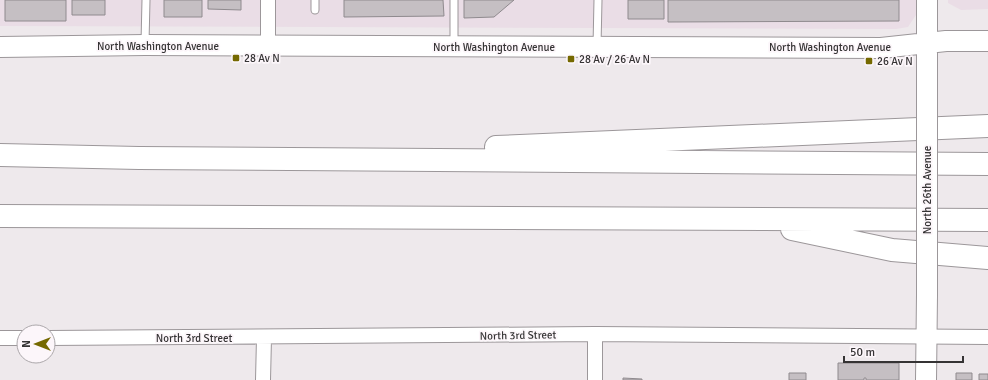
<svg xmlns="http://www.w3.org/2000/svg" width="988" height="380" viewBox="0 0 988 380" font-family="Signika,sans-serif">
  <rect width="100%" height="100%" fill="#eee9ec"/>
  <!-- built -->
  <path fill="#eadde6" d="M0,0h916v15l-8,12 -12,2 -896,-3z
    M948,0h40v9l-27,1 -13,-7z"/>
  <!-- building -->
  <path fill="#c5bfc3" stroke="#8f8a8e" d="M5,0h61v21h-61z
    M72,0h33v15h-33z
    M164,0h38v17h-38z
    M208,0h33v10l-33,-1z
    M344,0h99l1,16 -100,1z
    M464,0h50l-20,17 -30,1z
    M628,0h36v19h-36z
    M668,0h231v21l-231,1z
    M838,363h61v17h-33v-2h-2v2h-26z
    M789,373h17v7h-17z
    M956,373h16v7h-16z
    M979,374h9v6h-9z
    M623,378l19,1v1h-19z"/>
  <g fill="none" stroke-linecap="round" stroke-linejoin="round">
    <defs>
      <path id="lane" d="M315,10v-10
        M145,43l1,-43
        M454,46v-46
        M597,46l1,-46"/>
      <path id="street" d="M268,47v-47
        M595,334v46
        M0,338h24
        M48,338l547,-4 393,3
        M263,380l1,-42"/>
      <path id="secondary" d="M927,0v99
        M0,47l145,-2 736,3 65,-7h42
        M926,380l1,-85"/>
      <path id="highway" d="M496,147l492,-21
        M0,155l139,3 849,6
        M0,216l988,4
        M792,229l100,21 96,8"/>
    </defs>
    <!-- lane casing -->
    <use href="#lane" stroke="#9c979a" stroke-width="9"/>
    <!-- street casing -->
    <use href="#street" stroke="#9c979a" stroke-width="16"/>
    <!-- secondary casing -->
    <use href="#secondary" stroke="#9c979a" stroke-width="22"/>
    <!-- highway casing -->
    <use href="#highway" stroke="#9c979a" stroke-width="24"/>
    <!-- lane -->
    <use href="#lane" stroke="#fff" stroke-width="7"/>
    <!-- street -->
    <use href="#street" stroke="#fff" stroke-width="14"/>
    <!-- secondary -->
    <use href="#secondary" stroke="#fff" stroke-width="20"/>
    <!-- highway -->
    <use href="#highway" stroke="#fff" stroke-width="22"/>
    <defs>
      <path id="secondary-bridge" d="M927,99v196"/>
    </defs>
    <!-- secondary-bridge casing -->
    <use href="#secondary-bridge" stroke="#9c979a" stroke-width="22" stroke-linecap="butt"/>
    <!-- secondary-bridge -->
    <use href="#secondary-bridge" stroke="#fff" stroke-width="20"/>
  </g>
  <!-- markers -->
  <g fill="#756900" stroke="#fcf6fa" stroke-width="1.5">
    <rect x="232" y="54" width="8" height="8" rx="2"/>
    <rect x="567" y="55" width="8" height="8" rx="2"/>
    <rect x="865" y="57" width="8" height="8" rx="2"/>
  </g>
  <g text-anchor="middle" stroke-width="3.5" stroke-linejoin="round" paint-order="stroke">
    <!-- street labels -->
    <g font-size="11" fill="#353334" stroke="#fcf6fa">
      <text x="158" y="50">North Washington Avenue</text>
      <text x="494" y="51">North Washington Avenue</text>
      <text x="830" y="51">North Washington Avenue</text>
      <text transform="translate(927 190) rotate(-90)" y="4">North 26th Avenue</text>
      <text transform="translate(518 335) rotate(-1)" y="4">North 3rd Street</text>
      <text x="194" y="342">North 3rd Street</text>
    </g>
    <!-- poi labels -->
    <g font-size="11" fill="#353334" stroke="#fcf6fa" text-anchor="start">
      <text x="244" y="62">28 Av N</text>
      <text x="579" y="63">28 Av / 26 Av N</text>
      <text x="877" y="65">26 Av N</text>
    </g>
  </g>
  <!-- north arrow -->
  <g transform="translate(36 344) rotate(270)"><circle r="19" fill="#fcf6fa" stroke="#aca8ab"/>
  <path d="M0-3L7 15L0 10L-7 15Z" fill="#756900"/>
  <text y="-6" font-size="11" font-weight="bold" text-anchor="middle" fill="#353334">N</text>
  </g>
  <!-- scale -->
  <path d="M844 356v6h119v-6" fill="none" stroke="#353334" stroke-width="2"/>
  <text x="850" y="356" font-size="12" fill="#353334" stroke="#fcf6fa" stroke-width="3" paint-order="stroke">50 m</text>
</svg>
